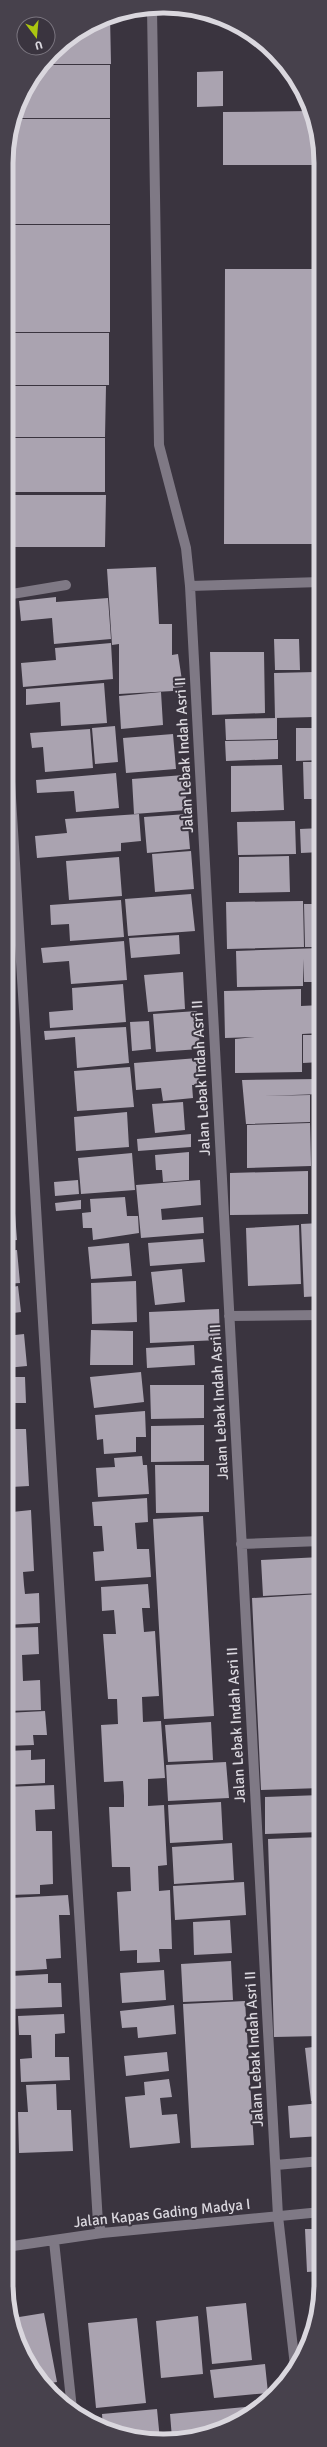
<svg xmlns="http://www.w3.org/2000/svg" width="327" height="2447" viewBox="0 0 327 2447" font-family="Signika,sans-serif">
  <rect width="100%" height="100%" fill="#3a343f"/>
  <!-- building -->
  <path fill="#aaa3b0" d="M110,16l1,48h-66l15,-19z
    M44,65h66v53h-94l6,-24z
    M223,71v35l-26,1v-35z
    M311,111l8,33v21h-96v-53z
    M15,119h95v105h-104v-71z
    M6,225h104v53h-104z
    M225,269h90l-1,275h-90z
    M6,278h104v54h-104z
    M6,333h103v52h-103z
    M6,386h100l-1,51h-99z
    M6,438h99v54h-99z
    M6,495h100l-1,52h-99z
    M156,567l3,57h13v31l6,-1 5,33 -10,1v3l-54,3v-50l-7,1 -5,-76z
    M56,597v5l52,-4 3,41 -57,5 -2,-26 -31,3 -2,-20z
    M274,639h25l1,31h-25z
    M111,643l2,36 -90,8 -2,-24 35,-3 -1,-12z
    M316,648h5v55h-4z
    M210,652h54l1,61 -53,2z
    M315,672v45l-40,1 -1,-45z
    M104,683l3,40 -46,3 -1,-24 -34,3v-16z
    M161,692l2,33 -42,4 -2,-33z
    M277,718v21l-51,1 -1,-21z
    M115,726l3,36 -23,2 -3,-36z
    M296,728h25v32l-25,1z
    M90,729l3,39 -48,4 -2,-25 -11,1 -2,-15z
    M173,734l3,35 -50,4 -3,-35z
    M278,740v19l-52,2 -1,-20z
    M303,762h18v37h-17z
    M282,765l2,45 -53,2v-46z
    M116,773l3,35 -43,4 -2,-21 -37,2 -1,-13z
    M184,775l3,35 -53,4 -2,-35z
    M321,809v17h-7l-1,-16z
    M139,814l2,27 -20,2v8l-84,7 -2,-22 32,-3 -2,-14z
    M187,814l3,35 -43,4 -3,-36z
    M295,821l1,33 -58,1 -1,-33z
    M321,828v24l-20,1 -1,-24z
    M191,851l3,38 -39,3 -3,-38z
    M289,856l1,36 -51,1v-36z
    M119,857l3,39 -53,4 -3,-39z
    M191,894l4,37 -67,5 -3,-37z
    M121,900l3,37 -54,4 -1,-17 -18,1 -1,-20z
    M303,901l1,46 -77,2 -1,-47z
    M304,904h17v43h-16z
    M179,935l1,19 -49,4 -2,-20z
    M124,941l3,39 -56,4 -2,-23 -26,2 -2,-15z
    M321,948v34h-17l-1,-23v27l-66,1 -1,-36z
    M183,972l2,37 -37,3 -4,-37z
    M123,984l3,38 -76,6 -1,-16 24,-2 -1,-22z
    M301,989v17l20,-1v28l-19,1v38l-67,1v-34l20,-2 -30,1 -1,-47z
    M197,1011l3,38 -44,3 -3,-38z
    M149,1021l2,28 -19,2 -2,-29z
    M126,1027l3,36 -52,5 -2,-31 -30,3 -1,-9z
    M303,1035h18v27l-18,1z
    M198,1058l1,27h-7l1,13 -30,3 -2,-13 -25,2 -2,-27z
    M130,1067l4,40 -57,4 -3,-40z
    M6,1069h4l3,43h-7z
    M321,1079v15l-57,2 46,-1v27l-64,2 -4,-44z
    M313,1100h8v23h-8z
    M183,1102l2,28 -30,3 -3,-29z
    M127,1112l2,35 -53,4 -2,-34z
    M6,1113h2l3,41h-5z
    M310,1123l1,43 -64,2v-43z
    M314,1124h7v34h-6z
    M191,1134v13l-53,4 -1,-12z
    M189,1152v28l-26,2 -1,-12h-6l-1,-15z
    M132,1153l3,37 -54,4 -3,-36z
    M10,1156l3,39 -7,1v-39z
    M315,1170h6v46l-5,1z
    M308,1171v43l-78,1v-42z
    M78,1180l1,14 -24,2 -1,-14z
    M200,1180l1,25 -40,4 1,11 41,-3 1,16 -63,5 -5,-53z
    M125,1197l2,19h11l1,17 -46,7 -1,-12h-9l-1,-15 9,-1 -1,-13z
    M14,1200l3,40 -11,1v-40z
    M81,1200v9l-25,2 -1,-8z
    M321,1223v73l-17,1 -3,-73z
    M299,1225l2,59 -53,2 -2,-58z
    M203,1239l2,23 -55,4 -2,-23z
    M129,1243l3,33 -41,3 -3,-32z
    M17,1250l3,33 -14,1v-33z
    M182,1269l3,33 -30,3 -4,-33z
    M136,1281l1,41 -45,2 -1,-41z
    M18,1286l3,26 -15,2v-26z
    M219,1309l1,31 -70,3 -1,-31z
    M91,1330l42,1v34h-43z
    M24,1334l3,32 -21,2v-32z
    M194,1345l1,20 -48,3 -1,-20z
    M141,1372l3,30 -50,6 -4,-31z
    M6,1377h19l1,26h-16l1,7h-5z
    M150,1385h54v33l-53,1z
    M145,1411l1,26h-10v15l-32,2 -1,-15 -6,1 -2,-25z
    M6,1416h5l1,13h14l3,57 -18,1 1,25 19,-2 3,61 -11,1 1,13 1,9 14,-1 1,30 -34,2z
    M204,1425v36l-53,1v-36z
    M142,1456l1,9h4l2,29 -51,3 -2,-29 19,-1 -1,-9z
    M155,1465h54v47l-53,1z
    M147,1498l1,24 -13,1 2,26h12l2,28 -56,4 -2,-29 11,-1 -2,-25h-8l-2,-24z
    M203,1516l11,200 -50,3 -11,-200z
    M321,1557v36l-58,3 -2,-36z
    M148,1584l2,24h-8l2,24 11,-1 4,65 -17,1 1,25 18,-1 4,57 -17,1v27l16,-1 3,60 -9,1 1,25 11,-1 2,59h-13l1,13 -23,1v-13l-17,1 -3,-59 14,-1 -1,-24h-18l-3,-60h15v-11l-1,-15 -19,1 -3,-57 17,-1 -1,-25h-9l-5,-65h13l-2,-24 -12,1 -1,-24z
    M321,1594v194l-60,2 -9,-192z
    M38,1627l1,27 -17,1 1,26 17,-1 1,30 -35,1v-83z
    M45,1711l2,24h-14l1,10 -28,1v-33z
    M211,1722l2,38 -45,2 -3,-37z
    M31,1750v10l14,-1v24l-39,2v-34z
    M226,1762l3,36 -61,3 -2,-36z
    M54,1785l1,24 -20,1 1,21h16l1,53 -13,1v9l-30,1 -4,-108z
    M321,1795v37l-56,2v-37z
    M221,1802l2,38 -53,3 -2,-38z
    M321,1837v199l-47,1 -6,-198z
    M232,1843l2,37 -60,4 -2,-37z
    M244,1882l2,33 -71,5 -2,-34z
    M68,1895l2,20h-11l2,43 -15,1 1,10 -33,2 -4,-73z
    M230,1920l2,33 -38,2 -1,-33z
    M231,1961l2,39 -50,2 -2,-38z
    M164,1970l2,30 -44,3 -2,-30z
    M48,1974v9h13l1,24 -50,2 -2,-33z
    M245,2001l9,144 -63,3 -8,-144z
    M174,2005l2,29 -38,4 -1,-11 -15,1 -2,-17z
    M64,2014l1,19 -10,1v23h14l1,23 -49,2 -1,-23 12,-1 -1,-23h-12l-1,-19z
    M321,2046v54l-10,1 -6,-53z
    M167,2052l2,19 -43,5 -2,-20z
    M169,2079l3,18 -12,1 2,17 15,-1 3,29 -50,5 -5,-51 20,-2 -1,-13z
    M56,2084l1,26h14l2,41 -54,2 -1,-41h10l-2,-27z
    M321,2103v33l-31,2 -2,-32z
    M305,2229h16v42l-14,1z
    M246,2303l6,57 -40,4 -6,-57z
    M44,2313l13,69 -12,2 -27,-40 -5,-26z
    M198,2316l5,58 -42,4 -5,-57z
    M137,2318l9,85 -50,5 -8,-85z
    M265,2364l3,29 -54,5 -4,-28z
    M256,2406v2l-42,25 -42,5 -2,-24z
    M157,2409l3,31 -7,1 -50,-14 -1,-13z"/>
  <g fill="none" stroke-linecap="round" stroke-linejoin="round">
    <!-- minor -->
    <path stroke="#7f7985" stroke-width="10" d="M152,9l7,436 27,103 4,38 131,-4
      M190,586l88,1630 17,150
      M6,595l60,-10
      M6,716l92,1507 4,10
      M229,1316l92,-1
      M241,1544l80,-3
      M276,2165l45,-4
      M54,2241l18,168
      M6,2247l96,-14 219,-21"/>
  </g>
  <g text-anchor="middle" stroke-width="4" stroke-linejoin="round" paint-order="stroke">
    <!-- street labels -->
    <g font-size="15" fill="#dad7de" stroke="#3a343f">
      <text transform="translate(184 755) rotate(-93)" y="5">Jalan Lebak Indah Asri II</text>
      <text transform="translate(201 1078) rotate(-93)" y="5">Jalan Lebak Indah Asri II</text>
      <text transform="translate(219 1402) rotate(-93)" y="5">Jalan Lebak Indah Asri II</text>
      <text transform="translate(236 1725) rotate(-93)" y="5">Jalan Lebak Indah Asri II</text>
      <text transform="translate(254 2049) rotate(-93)" y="5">Jalan Lebak Indah Asri II</text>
      <text transform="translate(162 2213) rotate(-6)" y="5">Jalan Kapas Gading Madya I</text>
    </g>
  </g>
  <!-- crop -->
  <path d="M0 0H327V2447H0ZM163 13H164A150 150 0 0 1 314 163V2284A150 150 0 0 1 164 2434H163A150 150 0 0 1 13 2284V163A150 150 0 0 1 163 13Z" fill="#47414c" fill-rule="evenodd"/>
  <path fill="none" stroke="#dad7de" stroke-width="5" d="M163 13H164A150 150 0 0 1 314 163V2284A150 150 0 0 1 164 2434H163A150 150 0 0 1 13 2284V163A150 150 0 0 1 163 13Z"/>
  <!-- north arrow -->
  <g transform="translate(36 36) rotate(164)"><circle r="19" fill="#3a343f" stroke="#7a757f"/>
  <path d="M0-3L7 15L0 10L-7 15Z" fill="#acc610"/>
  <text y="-6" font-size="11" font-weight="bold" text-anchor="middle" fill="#dad7de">U</text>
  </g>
</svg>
